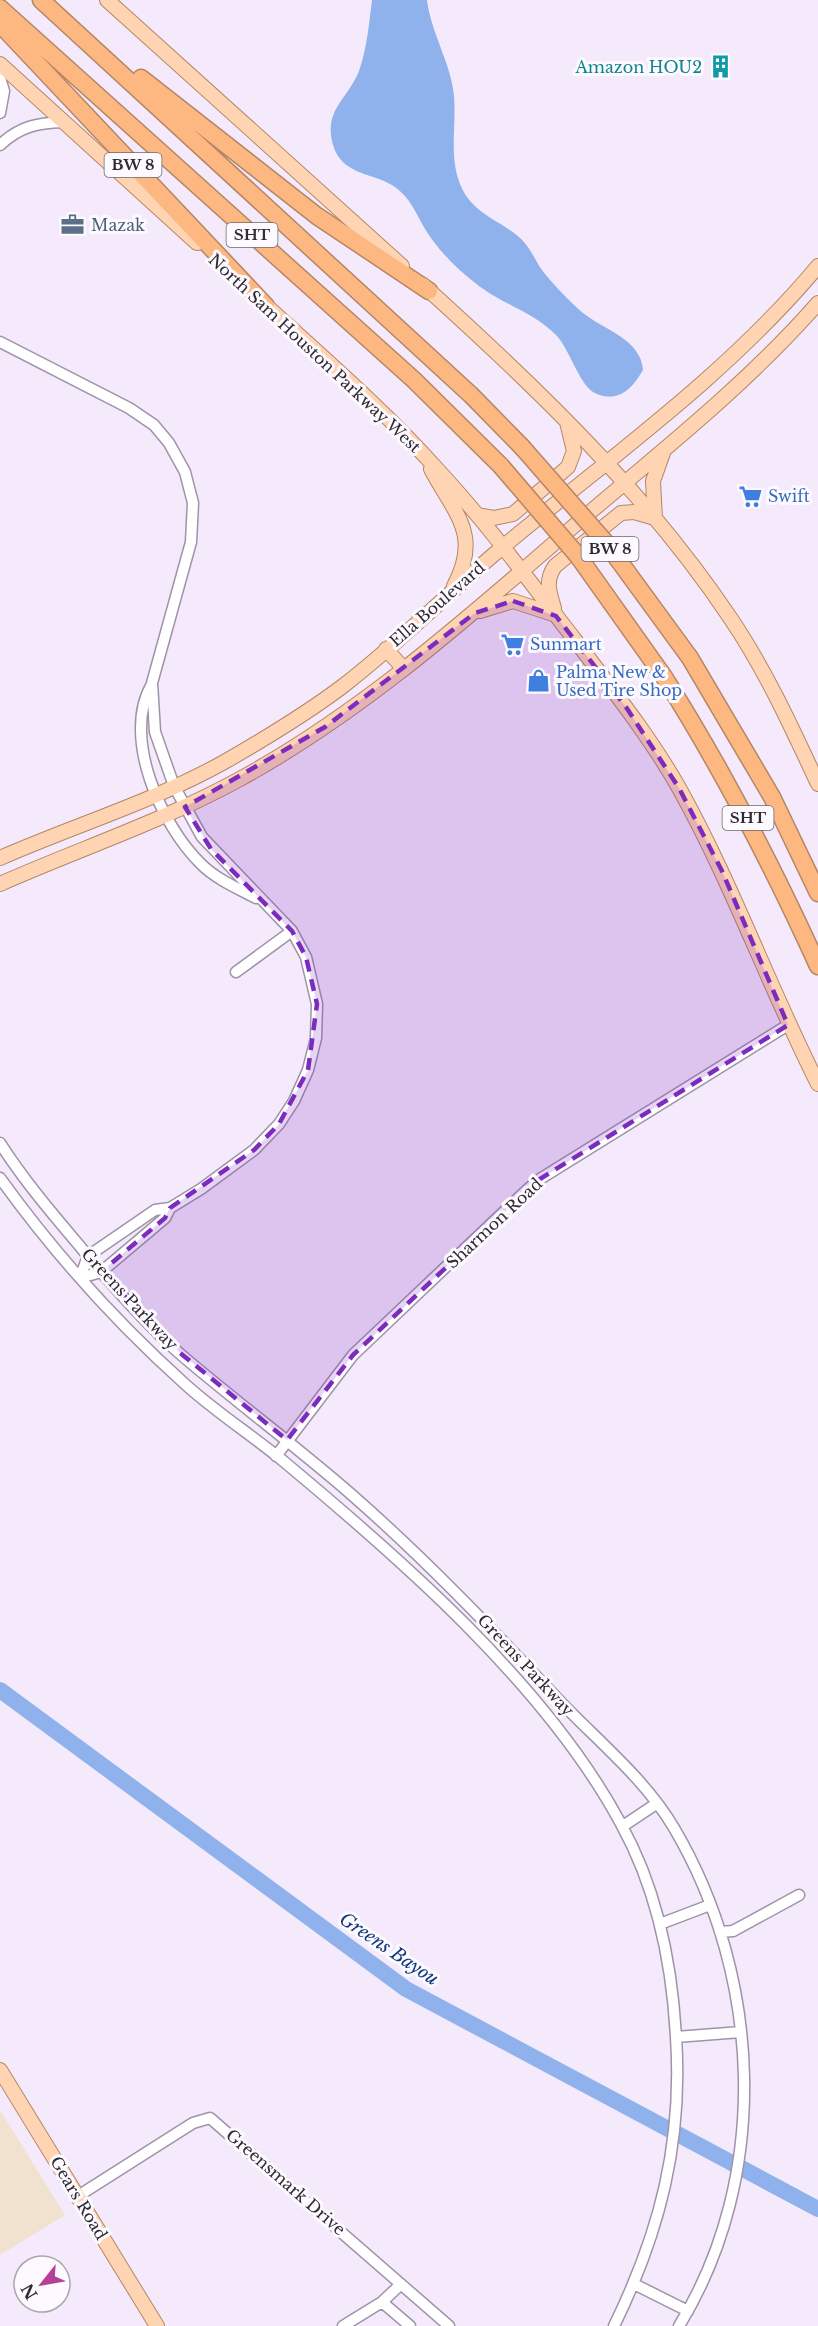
<svg xmlns="http://www.w3.org/2000/svg" width="818" height="2326" viewBox="0 0 818 2326" font-family="'Libre Baskerville',serif">
  <rect width="100%" height="100%" fill="#f4eafc"/>
  <!-- education -->
  <path fill="#f1e2cf" d="M0,2110l65,105 -65,40z"/>
  <!-- water -->
  <path fill="#8fb2ed" d="M372,0h55c4,33 24,63 27,96 3,36 -9,75 17,106 13,15 33,22 48,35 12,10 16,25 26,37 11,13 25,28 38,39 21,17 58,26 60,57 -10,17 -23,33 -46,24 -17,-6 -26,-42 -40,-58 -24,-25 -57,-32 -83,-54 -19,-15 -36,-32 -49,-53 -7,-12 -12,-24 -21,-34 -21,-25 -60,-14 -71,-50 -10,-35 15,-46 26,-74 8,-23 10,-47 13,-71z"/>
  <g fill="none" stroke-linecap="round" stroke-linejoin="round">
    <!-- river -->
    <path stroke="#8fb2ed" stroke-width="16" d="M0,1690l406,299 412,220"/>
    <defs>
      <path id="minor" d="M0,78l4,13 -4,22
        M0,145c20,-19 38,-22 63,-23
        M0,342l129,66 25,17 15,18 16,29 8,31 -2,39 -39,141 3,49 19,54 28,51 90,94 14,26 11,47 -1,34 -8,32 -14,31 -15,23 -25,26 -53,39 -31,19 -15,2 -67,46 -8,22
        M152,684c-31,52 9,141 49,180 15,15 36,24 55,34
        M236,972l56,-41
        M0,1143c23,36 50,68 78,101 31,38 64,76 101,109 57,49 117,93 173,142 72,63 137,131 202,200 40,43 90,82 120,133 88,149 97,348 5,498
        M0,1178c54,75 117,145 186,207 30,27 64,49 96,75 119,99 265,226 339,364 36,65 51,139 55,213 7,105 -16,195 -62,289
        M80,1278l21,-6 64,-54 5,-10
        M276,1456l77,-101 175,-166 12,-10 248,-154
        M623,1826l33,-22
        M660,1924l50,-19
        M720,1932l13,-1 66,-36
        M676,2037l65,-5
        M78,2196l115,-73 17,-5 239,208
        M401,2284l-19,18 28,24
        M634,2284l54,27
        M343,2326l39,-24"/>
      <path id="major" d="M107,0l295,266
        M0,64l197,179
        M423,285c113,102 223,207 308,334 35,52 61,109 87,165
        M260,300c60,55 122,108 177,169 50,54 93,113 138,171 36,48 74,95 104,148 53,95 90,199 139,296
        M431,469c23,44 51,65 23,117
        M477,515l17,3 19,-4 55,-47 6,-16 -7,-29
        M655,518l-2,-37 10,-28
        M554,608c-5,-16 -9,-28 1,-42l66,-53 13,-1 21,6
        M480,611l33,-10 43,14
        M386,649l18,20
        M0,858c75,-33 155,-57 226,-97 40,-23 80,-47 117,-75 56,-43 107,-95 162,-141 107,-89 223,-171 313,-279
        M0,884c79,-35 161,-62 238,-104 127,-69 235,-167 344,-261 81,-69 165,-135 236,-216
        M0,2070l157,256"/>
      <path id="highway" d="M41,0l430,395 51,52
        M0,8l414,372 87,86
        M0,24l266,282
        M141,78l176,138 112,75
        M690,658l82,139 46,96
        M664,677c59,93 108,188 154,289"/>
    </defs>
    <!-- minor casing -->
    <use href="#minor" stroke="#9f93a8" stroke-width="13"/>
    <!-- major casing -->
    <use href="#major" stroke="#b58666" stroke-width="16"/>
    <!-- highway casing -->
    <use href="#highway" stroke="#b58666" stroke-width="19"/>
    <!-- minor -->
    <use href="#minor" stroke="#fff" stroke-width="10"/>
    <!-- major -->
    <use href="#major" stroke="#fed4b3" stroke-width="14"/>
    <!-- highway -->
    <use href="#highway" stroke="#fdb781" stroke-width="16"/>
    <defs>
      <path id="highway-bridge" d="M522,447l84,96 84,115
        M501,466l77,90 86,121"/>
    </defs>
    <!-- highway-bridge casing -->
    <use href="#highway-bridge" stroke="#b58666" stroke-width="19" stroke-linecap="butt"/>
    <!-- highway-bridge -->
    <use href="#highway-bridge" stroke="#fdb781" stroke-width="16"/>
  </g>
  <!-- marked area -->
  <path fill="#7b2cbf" fill-opacity="0.2" stroke="#7b2cbf" stroke-width="4.5" stroke-dasharray="12 8" stroke-linejoin="round" d="M513,601l43,15 70,91 53,81 43,83 66,154 -248,154 -187,176 -66,85 -108,-88 -78,-80 64,-54 5,-10 84,-58 25,-26 29,-54 9,-66 -11,-47 -14,-26 -81,-82 -26,-42 140,-80 150,-114z"/>
  <!-- icons -->
  <defs>
    <symbol id="building-bare" viewBox="-9 -9 18 18"><path d="M-4-6H4V6H1V3H-1V6H-4ZM-2.5-4.3h1.7v1.8h-1.7ZM.8-4.3h1.7v1.8H.8ZM-2.5-1h1.7V.8h-1.7ZM.8-1h1.7V.8H.8Z" fill="#0f9aa8" stroke="#fdfaff" stroke-width="2.5" paint-order="stroke"/></symbol>
    <symbol id="office-bare" viewBox="-9 -9 18 18"><path d="M-6-3h4V-5.5h4V-3h4V5H-6ZM-1-4.5V-3h2v-1.5ZM-6 0V1H6V0Z" fill="#5c6f8a" stroke="#fdfaff" stroke-width="2.5" paint-order="stroke"/></symbol>
    <symbol id="supermarket-bare" viewBox="-9 -9 18 18"><path d="M-6-5.5h2.5l.6 2H6L4.5 2H-2.5L-4.4-4H-6ZM-1.5 3.2a1.3 1.3 0 1 0 .1 0ZM3 3.2a1.3 1.3 0 1 0 .1 0Z" fill="#3f7fe0" stroke="#fdfaff" stroke-width="2.5" paint-order="stroke"/></symbol>
    <symbol id="shop-bare" viewBox="-9 -9 18 18"><path d="M-5-2.5h2.3a2.7 3.5 0 0 1 5.4 0H5L5.5 6h-11ZM-1.5-2.5h3a1.5 2.3 0 0 0-3 0Z" fill="#3f7fe0" stroke="#fdfaff" stroke-width="2.5" paint-order="stroke"/></symbol>
  </defs>
  <g fill-rule="evenodd">
    <use href="#building-bare" x="704" y="50" width="33" height="33"/>
    <use href="#office-bare" x="56" y="208" width="33" height="33"/>
    <use href="#supermarket-bare" x="734" y="480" width="33" height="33"/>
    <use href="#supermarket-bare" x="496" y="628" width="33" height="33"/>
    <use href="#shop-bare" x="522" y="664" width="33" height="33"/>
  </g>
  <g text-anchor="middle" stroke-width="6" stroke-linejoin="round" paint-order="stroke">
    <!-- shield labels -->
    <g fill="#fdfaff" stroke="#6d6870" stroke-width="1.5">
      <rect x="104.5" y="153" width="57" height="24" rx="4.5"/>
      <rect x="226.5" y="223" width="51" height="24" rx="4.5"/>
      <rect x="581.5" y="537" width="57" height="24" rx="4.5"/>
      <rect x="722.5" y="806" width="51" height="24" rx="4.5"/>
    </g>
    <g font-size="15" font-weight="bold" fill="#2f2a33">
      <text x="133" y="170">BW 8</text>
      <text x="252" y="240">SHT</text>
      <text x="610" y="554">BW 8</text>
      <text x="748" y="823">SHT</text>
    </g>
    <!-- culture labels -->
    <g font-size="16" fill="#0d838f" stroke="#fdfaff" text-anchor="end">
      <text x="702" y="73">Amazon HOU2</text>
    </g>
    <!-- service labels -->
    <g font-size="16" fill="#4e5e75" stroke="#fdfaff" text-anchor="start">
      <text x="91" y="231">Mazak</text>
    </g>
    <!-- street labels -->
    <g font-size="16" fill="#2f2a33" stroke="#fdfaff">
      <text transform="translate(315 353) rotate(43)" y="6">North Sam Houston Parkway West</text>
      <text transform="translate(437 604) rotate(-41)" y="6">Ella Boulevard</text>
      <text transform="translate(494 1223) rotate(-43)" y="6">Sharmon Road</text>
      <text transform="translate(130 1299) rotate(47)" y="6">Greens Parkway</text>
      <text transform="translate(526 1665) rotate(47)" y="6">Greens Parkway</text>
      <text transform="translate(286 2182) rotate(41)" y="6">Greensmark Drive</text>
      <text transform="translate(79 2198) rotate(59)" y="6">Gears Road</text>
    </g>
    <!-- shop labels -->
    <g font-size="16" fill="#366cbe" stroke="#fdfaff" text-anchor="start">
      <text x="768" y="502">Swift</text>
      <text x="530" y="650">Sunmart</text>
      <text x="556" y="678">Palma New &amp;<tspan x="556" dy="18">Used Tire Shop</tspan></text>
    </g>
    <!-- water labels -->
    <g font-size="18" font-style="italic" fill="#13397e" stroke="#fdfaff">
      <text transform="translate(389 1949) rotate(34)" y="6">Greens Bayou</text>
    </g>
  </g>
  <!-- north arrow -->
  <g transform="translate(42 2284) rotate(239)"><circle r="28" fill="#fdfaff" stroke="#aba7ad" stroke-width="1.5"/>
  <path d="M0-4.5L10 22L0 15L-10 22Z" fill="#b64097"/>
  <text y="-9" font-size="16" font-weight="bold" text-anchor="middle" fill="#2f2a33">N</text>
  </g>
</svg>
